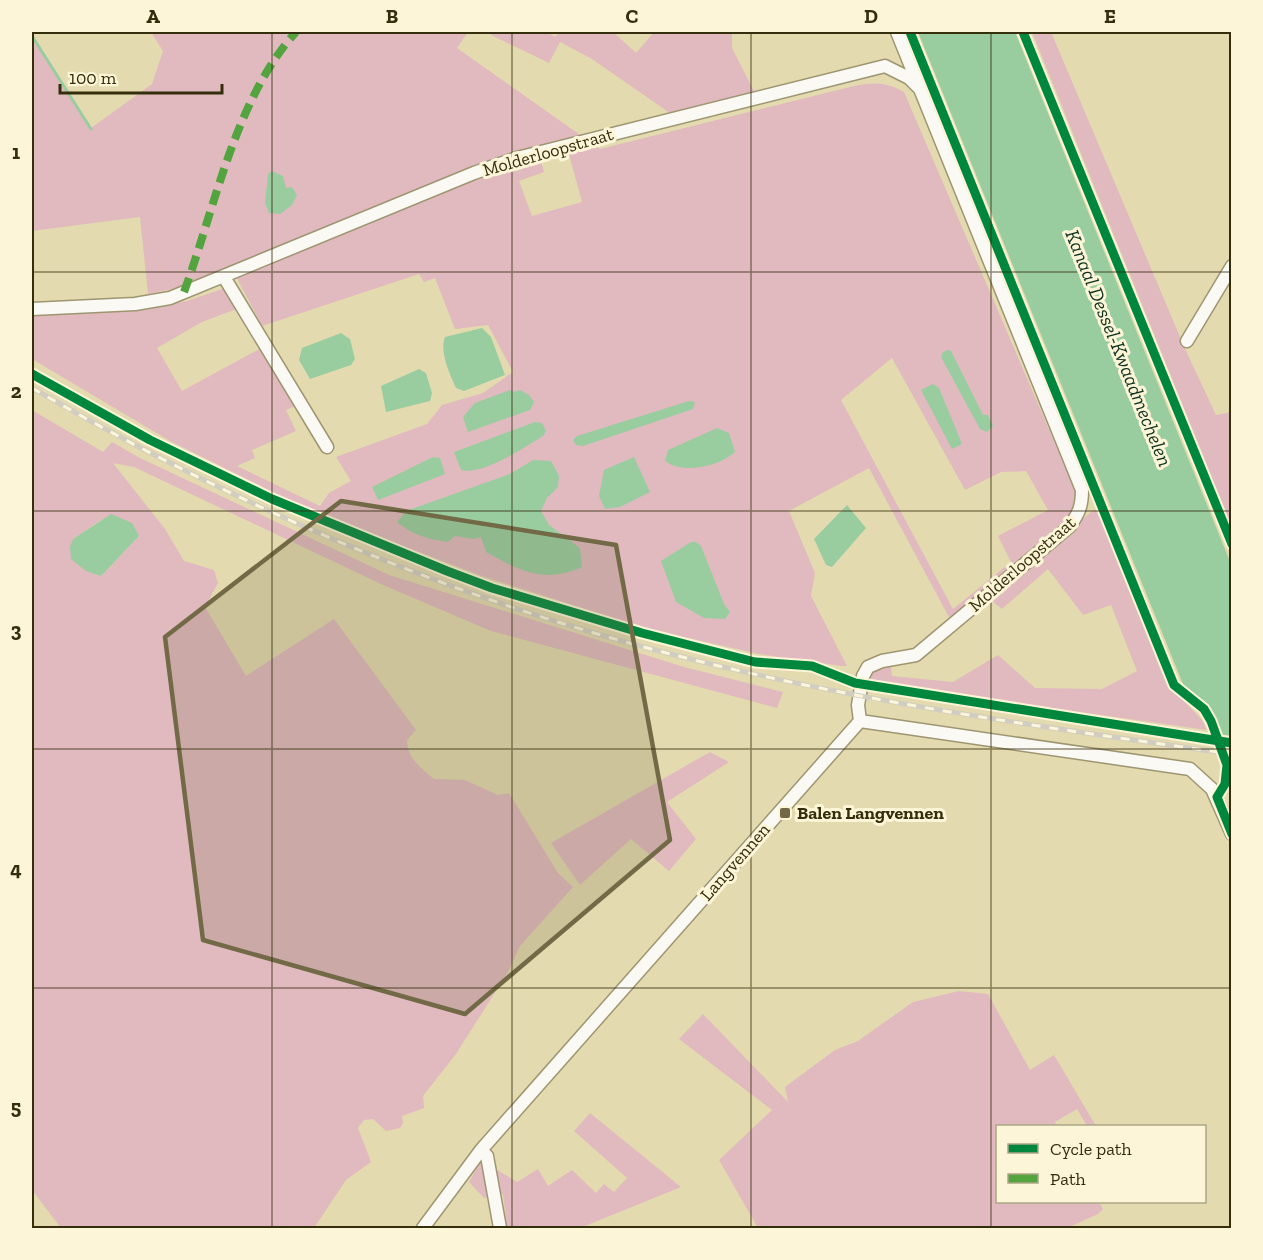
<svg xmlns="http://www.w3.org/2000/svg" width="1263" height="1260" viewBox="0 0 1263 1260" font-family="'Zilla Slab',serif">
  <rect width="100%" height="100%" fill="#e4daaf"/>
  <!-- green -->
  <path fill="#e0babe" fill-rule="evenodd" d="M151,32h317l-11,16 143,101 238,-59c24,-6 43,-12 66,2l177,412 -18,22 -112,95 -82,-153 -80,43 26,62 -4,23 36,70h-5l-83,-12 -111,-25 -166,-53 -166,-63 -146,-72 -138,-82v-46l115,-4 40,-8 38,-13 14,20 -37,14 -45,26 25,43 81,-44 35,58 -12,5 10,21 -44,19 3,8 -18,8 83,40 9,-13 22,-12 -15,-24 91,-33 15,-19 41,-12 30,-21 -25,-47 -33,4 -20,-51 -11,4 -5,-8 -157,52 -31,-59 -54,21 -29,6 -8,-77 -108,14v-197l59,94 61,-44 11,-33zM566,143l16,59 -50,14 -13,-35 25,-9 -6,-21zM892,358l73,132 36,-18 25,-1 22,39 -50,26 13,26 -58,47 -112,-209z
    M493,32h54l8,5 4,-5h54l23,21 18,-21h78v16l24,47 -82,21 -82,-57 -32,-17 -11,21 -58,-28z
    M1032,32h19l135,319 30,64 15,-3v113z
    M32,410l71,42 9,-10 28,16 249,117 295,92 99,25 -6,16 -286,-77 -108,-46 -249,-118 -21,-4 52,66 19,32 30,9 4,13 -13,24 41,69 88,-57 82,111 -9,10c0,18 14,28 27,39l31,1 33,15 11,-2 49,80 15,14 -53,59 -12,26 -52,82 -33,42 1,12 -22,8 1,7 -3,5 -14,3 -13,-12 -9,1 -6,8 13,34 -25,18 -32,48h-253l-29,-38zM101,520l38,16 -38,40 -28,-37z
    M1099,509l73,179 30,32 5,10 -340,-48 8,-12 16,-3 1,9 61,6 45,-27 37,33 67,1 35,-18 -26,-66 -28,10 -35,-46 -46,40 -11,-9 100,-88z
    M710,752l19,10 -62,40 29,37 -27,32 -38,-32 -51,46 -29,-42z
    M959,991l29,3 42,76 24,-15 42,71h-9l-10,-17 -22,13 2,4h-59v76h101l4,7 -5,5 -31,14h-309l-39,-68 53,-50 -93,-71 24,-25 85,88 -3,-15 50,-37 23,-9 55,-39z
    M590,1113l91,74 -101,41h-73l-4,-34 -19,4 -15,-16 12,-22 36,22 21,-13 10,17 24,-16 24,23 8,-9 10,8 13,-14 -53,-47z"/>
  <!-- water -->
  <path fill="#99cda0" d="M918,32h97l216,532v199l-21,-55 -27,-24z
    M272,171l11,5 3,12 6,-1 5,8 -5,10 -12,9 -11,-1 -4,-10 3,-29z
    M482,328l9,9 14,38 -41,16 -8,-3c-6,-13 -17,-37 -11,-51z
    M341,333l9,6 5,20 -4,6 -41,14 -11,-19 3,-12z
    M948,350l3,1 32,64h5l5,11 -6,6 -7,-3 -39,-72 2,-5z
    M419,369l7,4 6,20 -2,8 -44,11 -5,-26z
    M933,384l6,4 23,56 -10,5 -31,-59z
    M510,390l4,2 6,-2 9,5 5,7 -4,8 -62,22 -5,-15 12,-14z
    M689,401l6,1 -2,7 -110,37 -7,-1 -3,-5 4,-4z
    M535,422l7,1 4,8 -3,5c-18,11 -61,40 -82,34l-7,-18z
    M717,428l12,5 6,19c-15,14 -52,23 -70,9l3,-11z
    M433,457l7,1 5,16 -67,26 -6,-13z
    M634,457l16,35 -30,15 -15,2 -6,-13 5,-26z
    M533,460l18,1 8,15 -1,11 -11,11 -6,13 8,14 31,23 2,19c-38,17 -62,4 -96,-15l-5,-15 -7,2 -19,-3 -7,6c-21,-3 -35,-7 -51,-20l9,-11 104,-37z
    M847,505l19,23 -34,39 -6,-2 -12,-26z
    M111,514l21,9 7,13 -38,40 -15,-5 -15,-12 -1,-12 3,-8z
    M691,542h5l5,4 23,58 6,8 -5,7 -21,-1 -28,-16 -15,-41z"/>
  <!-- pier -->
  <path fill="#e4daaf" d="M1217,734l14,2v25l-4,-1z"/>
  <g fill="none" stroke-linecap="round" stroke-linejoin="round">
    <!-- stream -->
    <path stroke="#99cda0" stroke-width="3" d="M32,36l59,93"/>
    <defs>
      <path id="street" d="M224,277l103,170
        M32,309l103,-5 35,-6 304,-125 43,-15 368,-92 24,12 10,10
        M1187,341l45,-75
        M860,721l-2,-16 5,-29 5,-9 14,-6 34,-6 154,-129c9,-13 12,-20 12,-36l-185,-458
        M860,721l330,48 22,20 20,45
        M481,1150l6,6 13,72
        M423,1228l58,-78 379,-429"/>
    </defs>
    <!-- street casing -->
    <use href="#street" stroke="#9e9672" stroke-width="15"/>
    <!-- street -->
    <use href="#street" stroke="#fbf9f3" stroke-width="12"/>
    <defs>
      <path id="rail" d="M32,388c180,104 369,189 569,247 206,60 419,89 631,119"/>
    </defs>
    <!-- rail casing -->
    <use href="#rail" stroke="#d1cec1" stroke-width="5"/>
    <!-- rail -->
    <use href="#rail" stroke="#fcf5d7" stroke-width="3" stroke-dasharray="9" stroke-linecap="butt"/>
    <!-- quiet -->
    <path stroke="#53a43e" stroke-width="8" stroke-dasharray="15 8" stroke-linecap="butt" d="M184,292c31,-84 51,-193 112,-260"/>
    <defs>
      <path id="cycleway" d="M910,32l264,653 30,24 7,12 16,44 -2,19 -8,13 15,37
        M1023,32l209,512
        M32,374l118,66 122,59 175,72 45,17 150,45 113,29 57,4 43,17 377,60"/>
    </defs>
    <!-- cycleway casing -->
    <use href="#cycleway" stroke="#fcf5d7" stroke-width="13"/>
    <!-- cycleway -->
    <use href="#cycleway" stroke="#00873e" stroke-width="9"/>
  </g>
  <!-- marked area -->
  <path fill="#726a46" fill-opacity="0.2" stroke="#726a46" stroke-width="4.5" stroke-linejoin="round" d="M341,501l275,44 54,295 -205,174 -262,-74 -38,-303z"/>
  <!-- grid -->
  <path fill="none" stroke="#352e0d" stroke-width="1.5" stroke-opacity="0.55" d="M272,32v1196M512,32v1196M751,32v1196M991,32v1196M32,272h1200M32,511h1200M32,749h1200M32,988h1200"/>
  <!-- markers -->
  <rect fill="#726a46" stroke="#fcf5d7" stroke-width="2" x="779" y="807" width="12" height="12" rx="3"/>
  <g text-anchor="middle" stroke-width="6" stroke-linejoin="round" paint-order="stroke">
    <!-- street labels -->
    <g font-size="18" fill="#352e0d" stroke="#fcf5d7">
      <text transform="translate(548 152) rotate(-16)" y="6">Molderloopstraat</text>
      <text transform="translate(1022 564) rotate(-41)" y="6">Molderloopstraat</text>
      <text transform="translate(735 862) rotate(-49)" y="6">Langvennen</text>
    </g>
    <!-- poi labels -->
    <g font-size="18" font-weight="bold" fill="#352e0d" stroke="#fcf5d7" text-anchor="start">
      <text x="797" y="819">Balen Langvennen</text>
    </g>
    <!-- water labels -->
    <g font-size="20" font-style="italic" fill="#103321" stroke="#fcf5d7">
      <text transform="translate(1119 348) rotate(68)" y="7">Kanaal Dessel-Kwaadmechelen</text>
    </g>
  </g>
  <!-- border -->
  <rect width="1263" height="1260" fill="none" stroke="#fcf5d7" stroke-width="66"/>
  <!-- legend -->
  <rect x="996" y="1125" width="210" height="78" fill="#fcf5d7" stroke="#aca586" stroke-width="1.5"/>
  <rect x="1008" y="1144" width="30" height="9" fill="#00873e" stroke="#aca586" stroke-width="1.5"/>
  <text x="1050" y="1155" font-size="18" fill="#352e0d">Cycle path</text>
  <rect x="1008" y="1174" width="30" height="9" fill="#53a43e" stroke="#aca586" stroke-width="1.5"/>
  <text x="1050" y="1185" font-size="18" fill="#352e0d">Path</text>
  <!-- scale -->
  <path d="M60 84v9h162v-9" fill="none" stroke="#352e0d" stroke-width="3"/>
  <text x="69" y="84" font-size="18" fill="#352e0d" stroke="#fcf5d7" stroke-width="4.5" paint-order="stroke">100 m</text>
  <rect x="33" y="33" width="1197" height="1194" fill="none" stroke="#352e0d" stroke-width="2"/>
  <g font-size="20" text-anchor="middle" font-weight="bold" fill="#352e0d">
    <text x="153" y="23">A</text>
    <text x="392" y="23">B</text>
    <text x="632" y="23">C</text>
    <text x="871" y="23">D</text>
    <text x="1110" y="23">E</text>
    <text x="16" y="159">1</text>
    <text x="16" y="398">2</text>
    <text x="16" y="637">3</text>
    <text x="16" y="876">4</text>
    <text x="16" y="1114">5</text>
  </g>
</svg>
